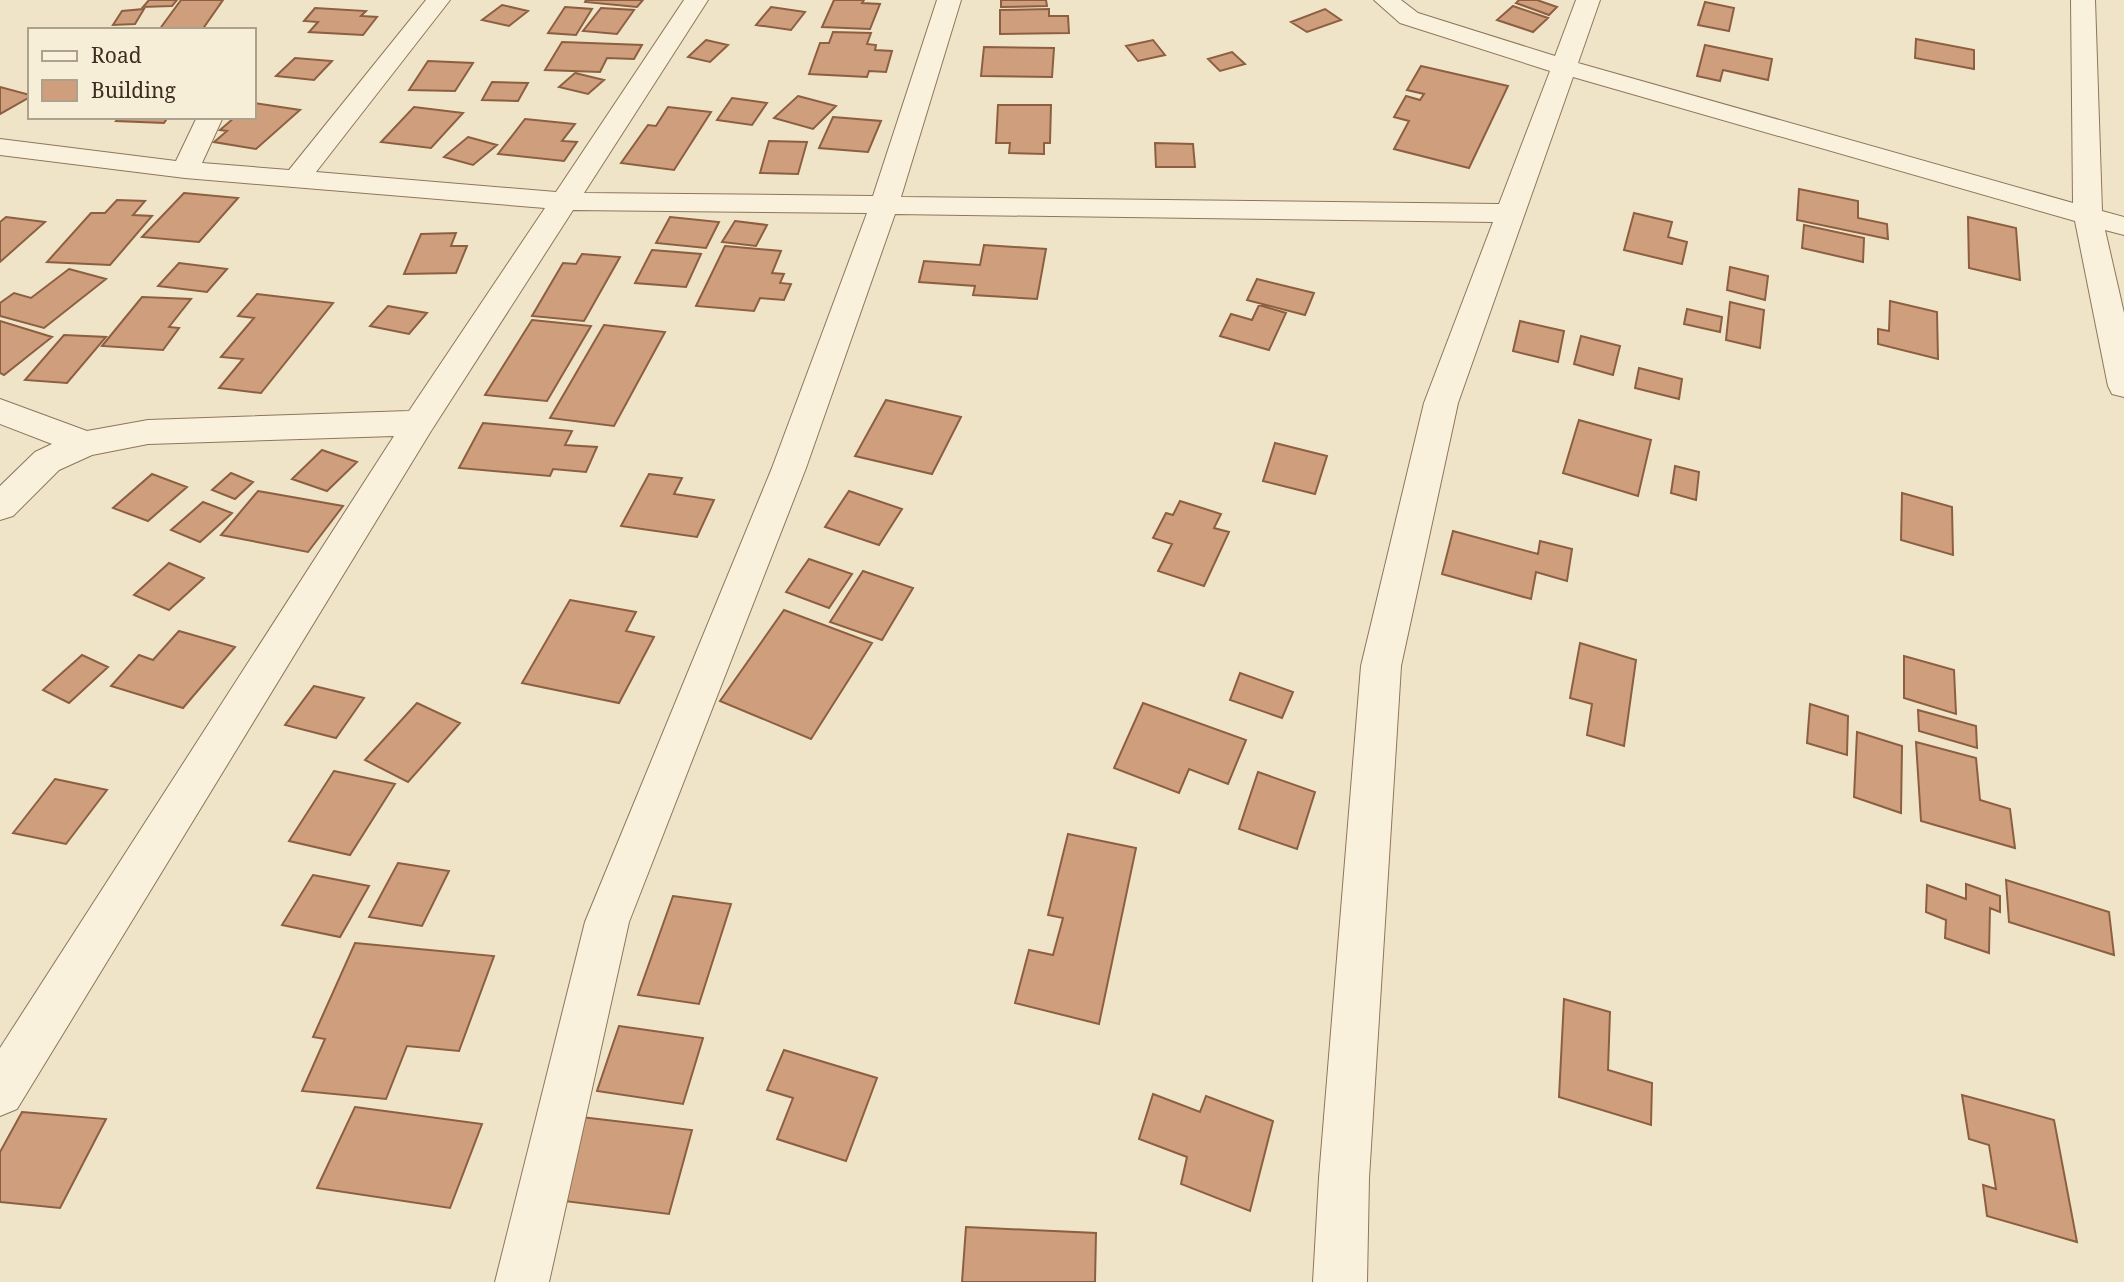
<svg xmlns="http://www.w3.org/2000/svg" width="2124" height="1282" viewBox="0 0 2124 1282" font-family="'Noto Serif',serif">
  <rect width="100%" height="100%" fill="#f0e4c8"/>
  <!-- building -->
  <path fill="#cf9f7d" stroke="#8d5f41" stroke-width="2" d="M149,0h28l-5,6 -29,1z
    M181,0h42l-21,30h-43z
    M586,0h57l-6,7 -52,-5z
    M834,0h30l-2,3 18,1 -10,25 -48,-2z
    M1001,0h45l1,6 -46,1z
    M1519,0h18l20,7 -8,8 -33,-12z
    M1705,2l29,6 -5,23 -31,-6z
    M502,5l26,6 -19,15 -27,-6z
    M1513,6l35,12 -15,14 -36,-12z
    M565,7l27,2 -16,26 -28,-2z
    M771,7l34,5 -14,18 -35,-5z
    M315,8l51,3 -5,5 16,1 -14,18 -54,-3 9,-10 -14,-1z
    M601,8l33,2 -17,24 -34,-3z
    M144,9l-9,15 -22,1 9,-14z
    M1049,9v7h19l1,17 -69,1v-24z
    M1325,9l16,11 -34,12 -16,-10z
    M833,32l38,1 -4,11 9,1 -1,5 17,1 -6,21 -17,-1 -2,6 -58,-3 11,-31h9z
    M1916,39l58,11v19l-59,-11z
    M706,40l22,5 -18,17 -22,-5z
    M1153,40l12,15 -27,6 -12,-15z
    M562,42l80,3 -8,14 -27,-1 -7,14 -55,-2z
    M1705,45l67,14 -4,21 -45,-10 -3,11 -23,-5z
    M984,47l70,1 -2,29 -71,-1z
    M1232,52l13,12 -25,7 -12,-12z
    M295,58l37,3 -18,19 -38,-4z
    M428,61l45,2 -18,28 -46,-1z
    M1421,66l87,20 -39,82 -75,-19 15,-28 -15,-4 12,-21 14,4 4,-6 -17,-4z
    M575,73l29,7 -16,14 -29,-7z
    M492,82l36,1 -10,18 -36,-1z
    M0,87l30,8v2l-30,17z
    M798,96l38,10 -23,23 -39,-11z
    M732,98l35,5 -15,22 -35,-5z
    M254,103l46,7 -44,39 -42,-7 13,-11 -7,-1 15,-13h19z
    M998,105h53l-1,38h-6v11l-35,-1 1,-10h-14z
    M414,107l49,6 -32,35 -50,-6z
    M668,107l43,5 -37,58 -53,-7 27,-38 8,1z
    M119,117h49l-4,6 -48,-2z
    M833,117l48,4 -13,31 -49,-4z
    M525,119l50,5 -13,17 15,1 -13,19 -66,-7z
    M468,137l29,8 -24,20 -29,-8z
    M769,141l38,1 -9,32 -38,-1z
    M1155,143l38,1 2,23h-39z
    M1799,189l59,12v17l29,6 1,15 -91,-19z
    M184,193l54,5 -39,44 -57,-5z
    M117,200l28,1 -12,14 19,1 -42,49 -63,-3 44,-49h14z
    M1634,213l38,9 -4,15 19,5 -5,22 -58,-14z
    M6,217l39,5 -45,40v-40z
    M670,217l49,5 -13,26 -50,-5z
    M1968,217l48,11 4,52 -51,-12z
    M735,221l32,4 -11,21 -34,-4z
    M1804,225l60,13 -1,24 -61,-14z
    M456,233l-5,13h16l-11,27 -52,1 17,-40z
    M984,245l62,4 -9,50 -64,-4 2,-9 -56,-4 5,-21 56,4z
    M725,246l56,5 -9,22 12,1 -4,9 11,1 -7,16 -24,-2 -6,13 -58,-5z
    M652,250l49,4 -15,33 -51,-4z
    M582,254l38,3 -36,64 -52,-5 31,-53 13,1z
    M179,263l48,6 -20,23 -49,-6z
    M1730,267l38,9 -3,24 -38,-10z
    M69,269l37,10 -62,49 -44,-12v-13l14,-10 17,5z
    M1257,279l57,14 -9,22 -58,-15z
    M257,294l76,9 -72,90 -42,-5 24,-29 -22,-2 33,-39 -16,-2z
    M142,297l49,2 -22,28 10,1 -16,22 -61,-4z
    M1890,301l47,11 1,47 -60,-15v-15l11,2z
    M1730,302l34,8 -4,38 -34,-8z
    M1259,305l27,8 -17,37 -49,-14 11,-22 21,6z
    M388,306l39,7 -18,21 -39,-8z
    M1687,309l35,8 -2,15 -36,-8z
    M532,320l59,6 -44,75 -62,-6z
    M0,321l52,16 -48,38 -4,-2z
    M1520,321l44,10 -6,31 -45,-11z
    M604,325l61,7 -51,94 -64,-8z
    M64,335l42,2 -39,46 -42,-3z
    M1581,336l39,10 -7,29 -39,-11z
    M1639,368l43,11 -3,20 -44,-11z
    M886,400l75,17 -29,57 -77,-18z
    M1579,420l72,20 -13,56 -75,-23z
    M483,423l89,8 -7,14 32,2 -11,25 -33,-3 -3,7 -91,-8z
    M1275,443l52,13 -12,38 -52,-13z
    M322,450l35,12 -30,29 -35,-12z
    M1675,466l24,6 -3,28 -25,-7z
    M231,473l22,9 -18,17 -23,-9z
    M152,474l35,13 -39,34 -35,-13z
    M649,474l33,4 -8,16 40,6 -17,37 -76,-11z
    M258,491l85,15 -35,46 -87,-17z
    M849,491l53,18 -23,36 -54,-18z
    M1902,493l50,14 1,48 -52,-15z
    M1180,501l41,13 -7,14 15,4 -25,54 -46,-15 14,-27 -19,-6 13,-25 7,2z
    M203,502l29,11 -32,29 -29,-12z
    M1453,531l85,23 2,-13 32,8 -5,32 -31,-9 -5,27 -89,-25z
    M809,559l43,15 -23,34 -43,-16z
    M169,563l35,15 -35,32 -35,-15z
    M863,571l50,17 -31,52 -52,-18z
    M570,600l66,12 -10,19 28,6 -35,66 -97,-20z
    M784,610l88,33 -61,96 -91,-38z
    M179,631l56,16 -52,61 -72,-22 28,-31 14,5z
    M1580,643l56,17 -12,86 -37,-11 5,-31 -22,-6z
    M82,655l26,12 -39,36 -26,-13z
    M1904,656l50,14 2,44 -52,-16z
    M1240,673l53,19 -11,26 -52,-18z
    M314,686l50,12 -28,40 -51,-13z
    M417,703l43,20 -52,59 -43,-22z
    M1143,703l103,37 -18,44 -39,-15 -10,24 -65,-25z
    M1810,704l38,12 -1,39 -40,-12z
    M1918,710l58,16 1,22 -58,-17z
    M1857,732l45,14 -1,67 -47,-16z
    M1916,742l60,16 4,42 30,9 5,39 -94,-27z
    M334,771l61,13 -45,71 -61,-14z
    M1258,772l57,20 -18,57 -58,-20z
    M55,779l52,11 -41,54 -53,-11z
    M1068,834l68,14 -37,176 -84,-21 14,-53 24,5 10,-37 -15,-3z
    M398,863l51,8 -27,55 -53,-9z
    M313,875l56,11 -29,51 -58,-12z
    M2006,880l103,32 5,43 -105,-33z
    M1966,884l34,12v16l-10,-4 -1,45 -44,-15 1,-18 -20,-8 1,-27 39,14z
    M673,896l58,8 -32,100 -61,-9z
    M355,943l139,13 -35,95 -52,-5 -21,53 -84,-8 23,-52 -12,-2z
    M1564,999l46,13 -2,58 44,13 -1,42 -92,-28z
    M619,1026l84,12 -20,66 -86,-13z
    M784,1050l93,28 -31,83 -69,-22 16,-41 -26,-8z
    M1153,1094l47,18 6,-16 67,25 -23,90 -69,-27 6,-27 -48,-18z
    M1962,1095l92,25 23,122 -90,-26 -4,-31 13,4 -7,-44 -20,-6z
    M355,1107l127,17 -32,84 -133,-20z
    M22,1112l84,7 -46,89 -60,-6v-50z
    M581,1117l111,13 -23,84 -113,-14z
    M966,1227l130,6 -1,49h-133z"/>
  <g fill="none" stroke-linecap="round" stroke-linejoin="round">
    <defs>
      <path id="minor" d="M426,0h24l-134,172 240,20 128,-192h24l-124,193 289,3 64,-196h24l-60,197 598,7 51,-133 -150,-48 -26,-23h27l17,13 137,43 21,-56h24l-22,63 495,140 -2,-203h24l7,211 22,6v18l-19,-5 19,83v84l-12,-3 -4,-8 -33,-165 -502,-144 -115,326 -57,263 -32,512 -2,104h-54l6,-104 42,-512 63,-263 69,-181 -598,-8 -89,254 -177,454 -80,360h-54l90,-360 187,-454 95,-255 -294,-3 -142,221 -414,678 -17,7v-68l394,-612 -246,8 -56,11 -33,15 -46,46 -13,4v-34l35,-34 17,-8 -52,-20v-25l87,32 61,-11 261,-9 136,-203 -360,-30 -185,-23v-16l176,22 21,-44h26l-21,46 87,7z"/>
    </defs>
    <!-- minor casing -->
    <use href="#minor" stroke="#8d765c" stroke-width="2"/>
    <!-- minor -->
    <use href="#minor" fill="#faf1dc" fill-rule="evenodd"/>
  </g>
  <!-- legend -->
  <rect x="28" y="28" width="228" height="91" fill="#f7eed8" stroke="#ada18e" stroke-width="2"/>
  <rect x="42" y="51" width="35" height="10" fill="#faf1dc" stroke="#ada18e" stroke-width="2"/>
  <text x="91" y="63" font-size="21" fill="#3d2e20">Road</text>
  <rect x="42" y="80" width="35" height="21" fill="#cf9f7d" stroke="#ada18e" stroke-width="2"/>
  <text x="91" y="98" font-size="21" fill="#3d2e20">Building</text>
</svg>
